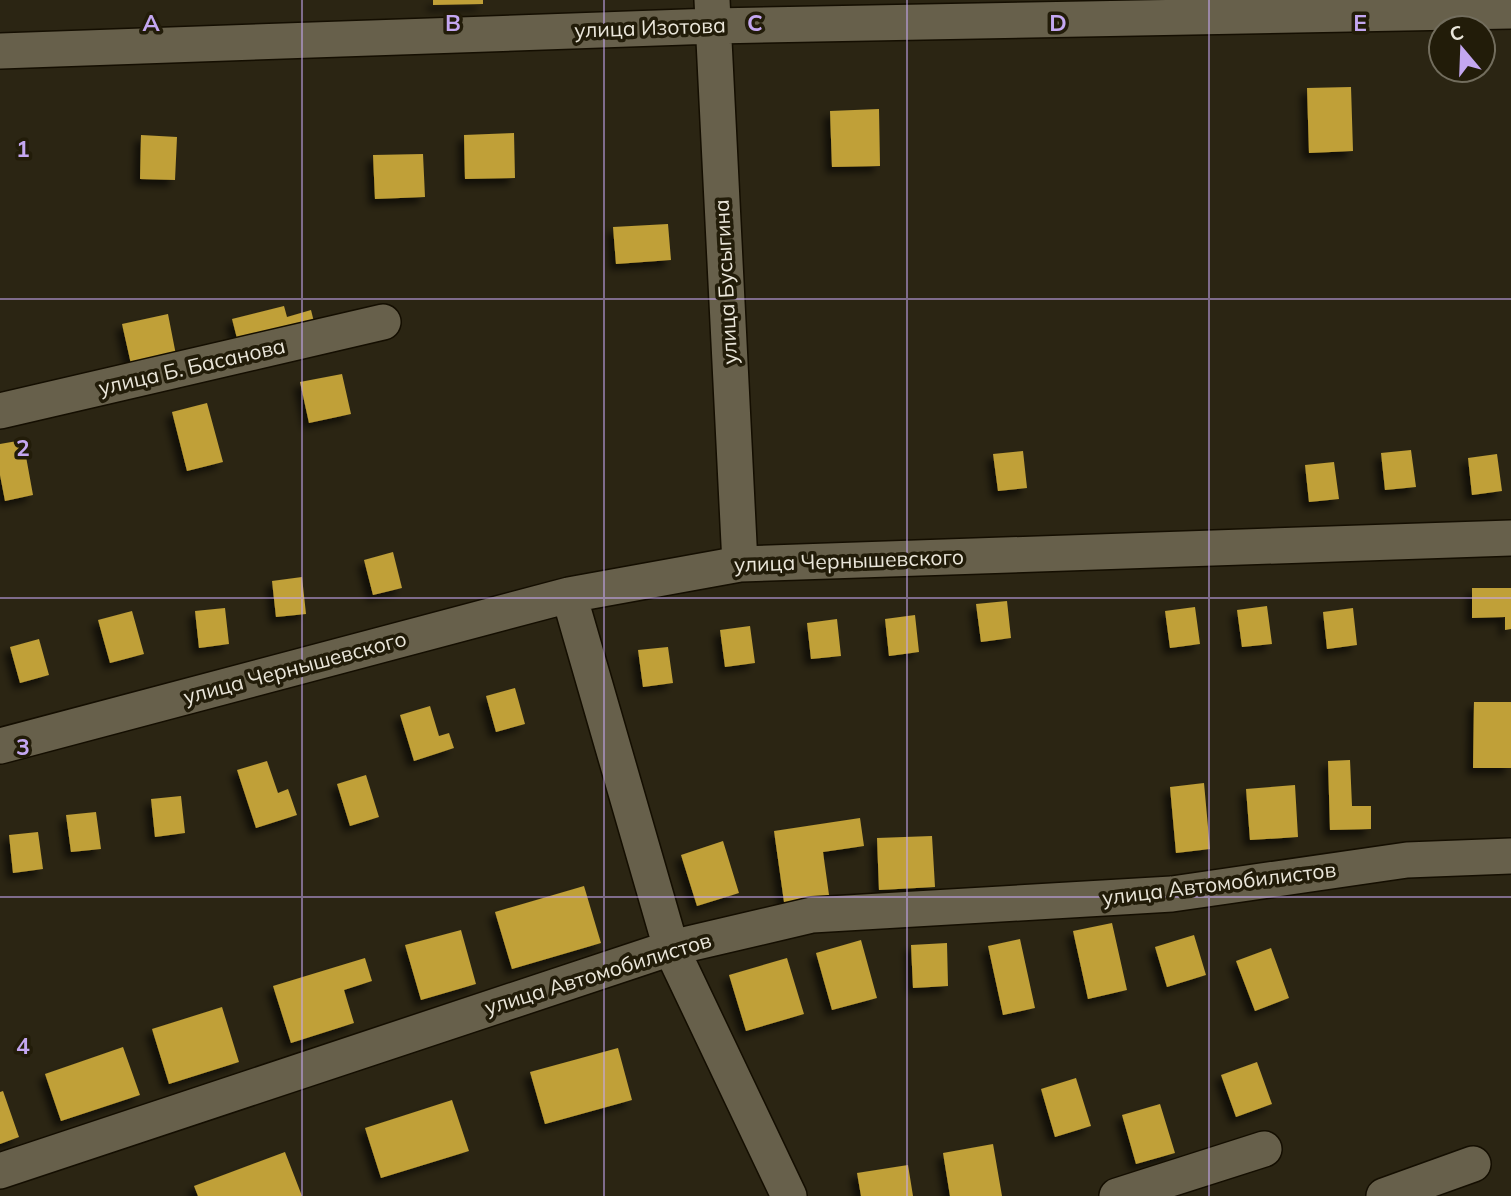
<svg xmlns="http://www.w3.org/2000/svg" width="1511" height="1196" viewBox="0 0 1511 1196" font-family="Mulish,sans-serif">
  <defs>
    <filter id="shadow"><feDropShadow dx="-6" dy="6" stdDeviation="3.5" flood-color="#0009"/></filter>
  </defs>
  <rect width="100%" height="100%" fill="#2b2513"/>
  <!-- building -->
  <path fill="#c0a038" filter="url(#shadow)" d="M433,0h50v4l-50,1z
    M1351,87l2,64 -44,2 -2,-65z
    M879,109l1,57 -48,1 -2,-56z
    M514,133l1,45 -50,1 -1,-44z
    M141,135l36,2 -2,43 -35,-1z
    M423,154l2,43 -50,2 -2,-44z
    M668,224l3,36 -55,4 -3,-37z
    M284,306l3,11 24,-7 4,16 -76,20 -7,-27z
    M168,314l8,41 -45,9 -9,-40z
    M342,374l9,40 -42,9 -9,-41z
    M207,403l16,59 -36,9 -15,-59z
    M23,440l10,55 -28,6 -5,-26v-31z
    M1411,450l5,37 -31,3 -4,-37z
    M1023,451l4,37 -29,3 -5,-37z
    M1497,454l5,37 -30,4 -4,-37z
    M1334,462l5,37 -30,3 -4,-37z
    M393,552l9,36 -29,7 -9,-35z
    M302,577l4,37 -30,3 -4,-36z
    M1472,588h39v41l-6,1v-13l-33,1z
    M1007,601l4,37 -30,4 -5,-38z
    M1267,606l5,38 -30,3 -5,-37z
    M1195,607l5,37 -30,4 -5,-37z
    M225,608l4,36 -30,4 -4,-37z
    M1353,608l4,37 -30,4 -4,-37z
    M132,611l12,43 -34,9 -12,-43z
    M915,615l4,37 -30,4 -4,-37z
    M837,619l4,37 -30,3 -4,-36z
    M750,626l5,37 -30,4 -5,-37z
    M39,639l10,36 -29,8 -10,-36z
    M668,647l5,36 -30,4 -5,-37z
    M515,688l10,36 -29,8 -10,-36z
    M1474,702h37v66h-38z
    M430,706l9,30 10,-3 5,15 -40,13 -14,-46z
    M1350,760l2,46h19v23l-41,1 -2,-69z
    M267,761l11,32 10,-4 9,26 -41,13 -19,-58z
    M366,775l13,42 -29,9 -13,-42z
    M1204,783l6,66 -34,4 -6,-66z
    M1295,785l3,52 -48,3 -4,-51z
    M181,796l4,37 -30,4 -4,-38z
    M96,812l5,37 -30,3 -5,-37z
    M860,818l4,28 -41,6 7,50 -45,7 -11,-78z
    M38,832l5,37 -30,4 -4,-38z
    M932,836l3,51 -56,3 -2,-52z
    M723,841l16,52 -42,13 -16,-51z
    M584,886l17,57 -89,26 -17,-57z
    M1112,923l15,67 -39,9 -15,-68z
    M461,930l15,54 -55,16 -16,-55z
    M1194,935l12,40 -39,12 -12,-40z
    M1020,939l15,69 -32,7 -15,-69z
    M861,940l16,58 -45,12 -16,-57z
    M947,943l1,43 -35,2 -2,-43z
    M1271,948l18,50 -34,13 -19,-50z
    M365,958l7,23 -28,9 10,33 -63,20 -18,-57z
    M787,958l17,56 -58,17 -17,-56z
    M222,1007l17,55 -70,22 -17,-55z
    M123,1047l17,48 -79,26 -16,-47z
    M618,1048l14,52 -87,24 -15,-52z
    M1257,1062l15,42 -36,13 -15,-42z
    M1076,1078l15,48 -36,11 -14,-48z
    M3,1091l16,46 -19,7v-52z
    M452,1100l17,51 -88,27 -16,-50z
    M1160,1104l15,49 -39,11 -14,-49z
    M993,1144l9,52h-52l-7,-43z
    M285,1152l17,44h-104l-4,-10z
    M908,1165l5,31h-52l-4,-23z"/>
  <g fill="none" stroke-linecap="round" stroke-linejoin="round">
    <defs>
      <path id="minor" d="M712,0l28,564
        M0,51l714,-25 797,-15
        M0,411l383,-89
        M569,595l102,353 118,248
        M0,746l569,-151 171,-31 771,-26
        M0,1171l671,-223 141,-33 360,-21 235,-34 104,-4
        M1117,1196l147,-47
        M1384,1196l89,-32"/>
    </defs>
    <!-- minor casing -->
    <use href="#minor" stroke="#140e01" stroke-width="38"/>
    <!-- minor -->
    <use href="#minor" stroke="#67604b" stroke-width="35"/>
  </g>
  <!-- grid -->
  <path fill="none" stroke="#c4a7f1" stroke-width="2" stroke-opacity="0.55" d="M302,0v1196M604,0v1196M907,0v1196M1209,0v1196M0,299h1511M0,598h1511M0,897h1511"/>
  <g text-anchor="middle" stroke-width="7" stroke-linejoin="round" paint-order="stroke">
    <!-- street labels -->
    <g font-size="21" fill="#eae6da" stroke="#221c09">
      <text transform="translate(650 28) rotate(-2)" y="7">улица Изотова</text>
      <text transform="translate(726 282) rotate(-93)" y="7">улица Бусыгина</text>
      <text transform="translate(192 367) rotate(-13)" y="7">улица Б. Басанова</text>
      <text transform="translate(849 561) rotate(-2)" y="7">улица Чернышевского</text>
      <text transform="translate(295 668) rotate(-15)" y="7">улица Чернышевского</text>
      <text transform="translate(1219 884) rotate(-7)" y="7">улица Автомобилистов</text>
      <text transform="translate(598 974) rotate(-17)" y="7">улица Автомобилистов</text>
    </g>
  </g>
  <g font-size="23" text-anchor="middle" font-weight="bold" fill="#c4a7f1" stroke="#221c09" stroke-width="7" stroke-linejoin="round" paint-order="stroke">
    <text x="151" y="31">A</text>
    <text x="453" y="31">B</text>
    <text x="755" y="31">C</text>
    <text x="1058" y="31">D</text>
    <text x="1360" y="31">E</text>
    <text x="23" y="157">1</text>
    <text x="23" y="456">2</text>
    <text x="23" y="755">3</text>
    <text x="23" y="1054">4</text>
  </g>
  <!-- north arrow -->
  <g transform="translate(1462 49) rotate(341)"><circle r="33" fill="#221c09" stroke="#726d5d" stroke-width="2"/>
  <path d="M0-5L12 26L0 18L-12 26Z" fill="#c4a7f1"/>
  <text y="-10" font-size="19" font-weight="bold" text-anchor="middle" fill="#eae6da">С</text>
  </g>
</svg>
